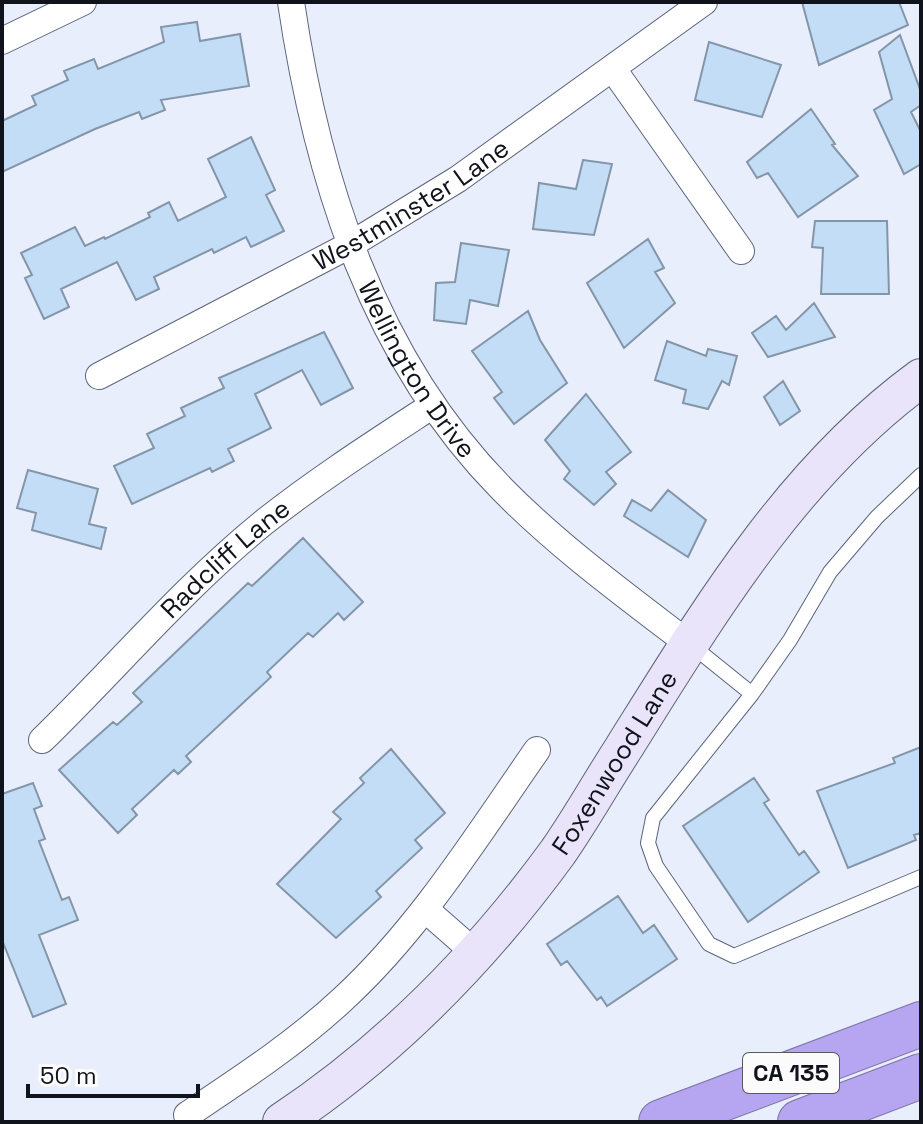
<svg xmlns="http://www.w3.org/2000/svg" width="923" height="1124" viewBox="0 0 923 1124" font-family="'Space Grotesk',sans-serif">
  <rect width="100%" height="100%" fill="#e9eefd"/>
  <!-- building -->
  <path fill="#c4ddf6" stroke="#8396a9" stroke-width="2" d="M802,2h97l9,23 -89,40z
    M197,22l3,19 40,-7 9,52 -88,14 4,10 -23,9 -3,-7 -44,17 -93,43v-51l34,-16 -4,-9 36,-16 -4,-9 30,-12 4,10 66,-27 -3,-15z
    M900,35l21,57v13l-10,7 10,20v32l-17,10 -30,-64 18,-11 -13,-47z
    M709,42l72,23 -19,52 -67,-17z
    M811,109l24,35 -3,1 26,31 -60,41 -30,-44 -11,5 -10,-16z
    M251,137l24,53 -9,5 18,36 -33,16 -5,-10 -32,16 -2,-4 -58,28 5,12 -23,11 -19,-38 -56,27 8,18 -25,12 -19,-41 7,-3 -11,-22 54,-26 10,19 19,-9 1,2 45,-22 -2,-4 21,-11 9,19 48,-24 -18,-38z
    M583,160l29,4 -18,71 -61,-6 6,-46 37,6z
    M815,221h72l2,73h-68l2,-46 -11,-1z
    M648,239l16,29 -9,4 20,31 -51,45 -37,-65z
    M461,243l48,7 -11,56 -28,-6 -4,24 -32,-4 2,-37 19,-1z
    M814,303l21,34 -67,20 -16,-24 24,-17 10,14z
    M528,311l12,29 27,43 -53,41 -20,-26 8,-6 -30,-41z
    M324,332l29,56 -32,17 -19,-35 -47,24 16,34 -43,21 6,12 -22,11 -2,-4 -78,36 -18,-38 40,-18 -7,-14 38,-18 -4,-8 43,-20 -5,-10z
    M667,341l39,15 2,-7 29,7 -8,29 -7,-4 -14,28 -25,-6 3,-13 -31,-10z
    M783,381l17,30 -20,14 -16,-28z
    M586,394l45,58 -25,20 10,12 -22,21 -30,-26 6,-8 -25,-31z
    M28,470l70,19 -9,35 17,4 -5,21 -69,-19 4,-17 -19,-5z
    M668,490l38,30 -18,37 -64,-41 8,-16 19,11z
    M303,538l60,64 -19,18 -6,-7 -25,24 -5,-4 -41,39 4,5 -85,79 5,6 -13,12 -4,-4 -42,39 5,6 -19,18 -59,-63 54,-48 4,3 25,-23 -9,-9 115,-110 4,3z
    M921,747v86l-7,2 2,5 -68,28 -31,-77 78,-28 -2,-5z
    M391,749l54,64 -30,27 7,8 -46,43 5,6 -45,41 -59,-54 64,-65 -8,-7 31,-29 -4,-5z
    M754,778l15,22 -5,3 35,52 5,-4 15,21 -71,50 -65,-96z
    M33,783l9,23 -8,3 11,30 -6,2 23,59 7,-3 9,23 -39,15 27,69 -33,13 -31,-77v-146z
    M618,896l25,37 11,-8 23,34 -70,47 -6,-9 -4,3 -30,-39 -6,4 -14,-21z"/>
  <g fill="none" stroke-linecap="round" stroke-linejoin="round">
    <defs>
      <path id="lane" d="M921,475l-44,42 -47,55 -40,68 -38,54 -99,124 -5,25 8,23 53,78 25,12 187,-79
        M690,644l62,50"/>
      <g id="street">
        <path id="s1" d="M291,2c26,177 82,356 211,487 57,58 123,106 187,155"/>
        <path d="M2,41l81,-39"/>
        <path d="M613,69l128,182"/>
        <path id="s2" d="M99,376l251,-131 108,-66 246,-177"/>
        <path id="s3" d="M42,740c74,-72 141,-152 221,-217 54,-43 112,-80 170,-118"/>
        <path d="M425,909l49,43"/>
        <path d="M187,1115c54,-36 109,-72 156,-116 77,-71 134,-163 194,-249"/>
      </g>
      <g id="secondary">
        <path id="s4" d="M282,1122c107,-71 200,-166 276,-270 23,-33 43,-69 65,-103 84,-134 168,-276 298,-371"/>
      </g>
      <path id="highway" d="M661,1122l260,-98
        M800,1122l121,-46"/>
    </defs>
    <!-- lane casing -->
    <use href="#lane" stroke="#5d647a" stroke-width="16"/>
    <!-- street casing -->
    <use href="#street" stroke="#5d647a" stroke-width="28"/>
    <!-- secondary casing -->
    <use href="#secondary" stroke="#5d647a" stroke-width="40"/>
    <!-- highway casing -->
    <use href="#highway" stroke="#7c72a5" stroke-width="46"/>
    <!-- lane -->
    <use href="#lane" stroke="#fff" stroke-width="14"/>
    <!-- street -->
    <use href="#street" stroke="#fff" stroke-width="26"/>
    <!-- secondary -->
    <use href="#secondary" stroke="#e9e4fa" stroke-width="38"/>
    <!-- highway -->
    <use href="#highway" stroke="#b6a5f0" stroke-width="44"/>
  </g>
  <g text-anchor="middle" stroke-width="8" stroke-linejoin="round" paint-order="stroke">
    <!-- shield labels -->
    <rect fill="#fbfbfb" stroke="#56595e" stroke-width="2" x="743" y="1053" width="96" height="40" rx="6"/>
    <g font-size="24" font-weight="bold" fill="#10131b">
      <text x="791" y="1081">CA 135</text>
    </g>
    <!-- street labels -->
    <g font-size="26" fill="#10131b" stroke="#fbfbfb">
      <text dy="9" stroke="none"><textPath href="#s2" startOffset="356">Westminster Lane</textPath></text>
      <text dy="9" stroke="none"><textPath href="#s1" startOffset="392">Wellington Drive</textPath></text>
      <text dy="9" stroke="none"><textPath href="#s3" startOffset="258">Radcliff Lane</textPath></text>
      <text dy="9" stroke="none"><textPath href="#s4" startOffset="494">Foxenwood Lane</textPath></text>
    </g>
  </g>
  <!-- border -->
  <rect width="923" height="1124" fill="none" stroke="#10131b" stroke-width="8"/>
  <!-- scale -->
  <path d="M28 1084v12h170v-12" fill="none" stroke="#10131b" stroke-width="4"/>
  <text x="40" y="1084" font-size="24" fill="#10131b" stroke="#fbfbfb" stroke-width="6" paint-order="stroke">50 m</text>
</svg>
